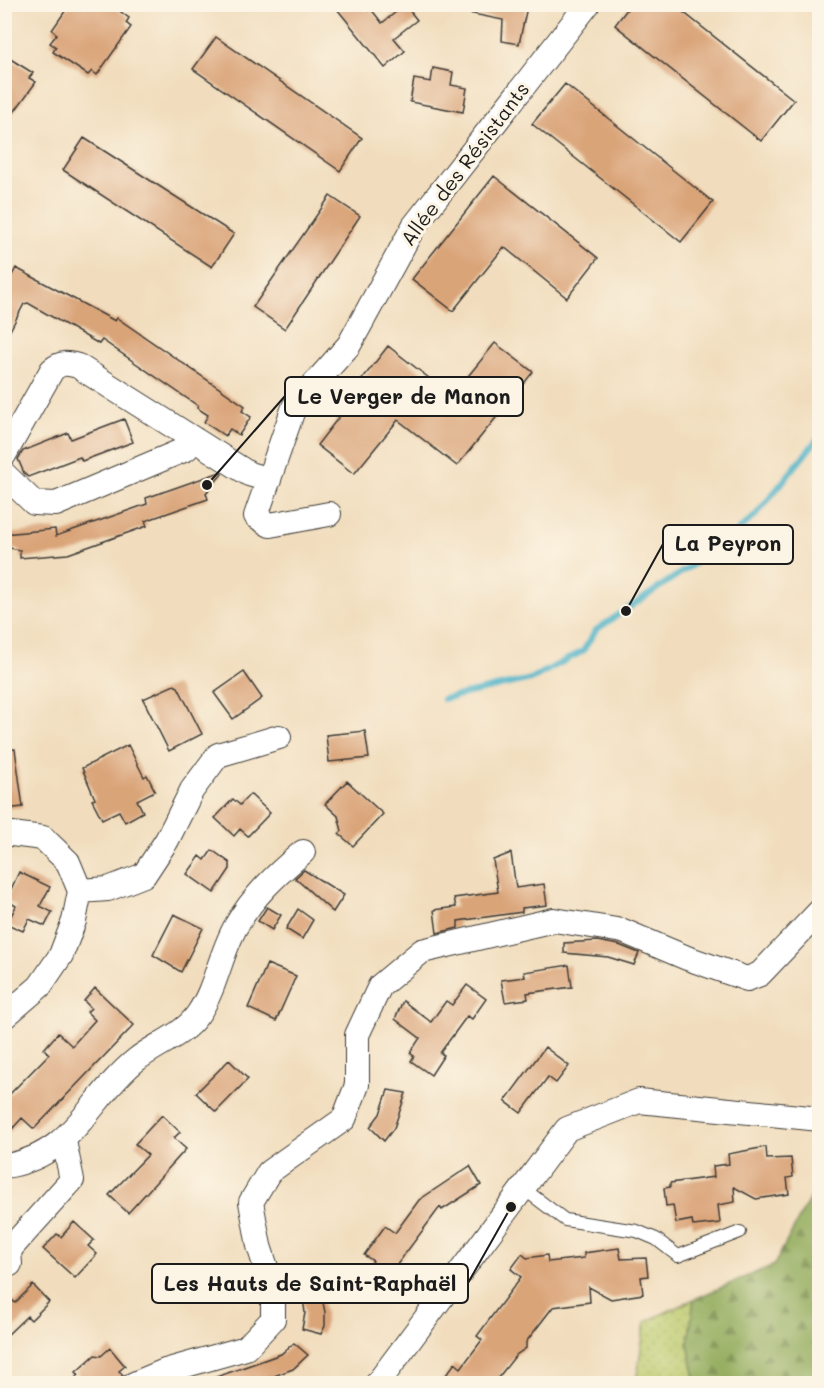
<svg xmlns="http://www.w3.org/2000/svg" width="824" height="1388" viewBox="0 0 824 1388" font-family="Mali,sans-serif">
  <defs>
    <pattern id="grass-dots" width="8" height="8" patternUnits="userSpaceOnUse" patternTransform="scale(1.5)"><rect width="8" height="8" fill="#bcca6d"/><path d="M2 2h.1M6 6h.1" fill="none" stroke="#a1ad5e" stroke-width="1.8" stroke-linecap="round"/></pattern>
    <pattern id="forest-firs" width="22" height="20" patternUnits="userSpaceOnUse" patternTransform="scale(1.5)"><rect width="22" height="20" fill="#95ae60"/><path d="M5 1l3.5 6h-7zM16 11l3.5 6h-7z" fill="#798d4e"/></pattern>
  </defs>
  <rect width="100%" height="100%" fill="#fcf5e5"/>
  <filter id="ink" filterUnits="userSpaceOnUse"><feTurbulence type="fractalNoise" baseFrequency=".0167" numOctaves="2"/><feDisplacementMap in="SourceGraphic" scale="12" xChannelSelector="R" yChannelSelector="G"/><feConvolveMatrix kernelMatrix="1 2 1 2 8 2 1 2 1" color-interpolation-filters="sRGB"/></filter>
  <filter id="wash" filterUnits="userSpaceOnUse"><feTurbulence type="fractalNoise" baseFrequency=".008" numOctaves="4" result="noise"/><feDisplacementMap in="SourceGraphic" scale="24" xChannelSelector="R" yChannelSelector="G"/><feGaussianBlur stdDeviation="1.35" result="paint"/><feColorMatrix in="noise" values="0 0 0 0 0 0 0 0 0 0 0 0 0 0 0 0 0 1.4 0 .05"/><feComposite in="paint" operator="in"/></filter>
  <g filter="url(#wash)">
    <rect width="100%" height="100%" fill="#f1ddbd"/>
    <!-- grass -->
    <path fill="url(#grass-dots)" stroke="#6c7344" stroke-width="1.5" d="M694,1299l-6,45 8,39 -60,1 9,-62z"/>
    <!-- forest -->
    <path fill="url(#forest-firs)" stroke="#58653e" stroke-width="1.5" d="M819,1181v202h-123l-8,-39 6,-45 80,-34z"/>
    <g fill="none" stroke-linecap="round" stroke-linejoin="round">
      <!-- stream -->
      <path stroke="#47b0c6" stroke-width="6" d="M443,699l88,-20 52,-28 13,-21 120,-81 39,-33 65,-80"/>
    </g>
    <g id="blocks">
      <!-- building -->
      <path fill="#daa479" d="M70,4h40l19,14 -3,5 5,4 -34,48 -5,-4 -4,4 -35,-23 3,-5 -6,-4 7,-9 -5,-4z
        M333,4h29l6,7 3,-2 11,14 23,-18 12,15 -23,18 11,13 -20,17z
        M469,4l58,3 -8,37 -17,-3 1,-21 -35,-7z
        M631,4h42l121,96 -33,41 -146,-116z
        M216,37l146,101 -22,33 -147,-102z
        M4,55l29,18 -4,5 7,4 -32,44z
        M433,68l20,4 -2,13 16,3 -4,24 -53,-10 4,-23 17,3z
        M565,84l148,118 -32,40 -149,-118z
        M84,138l150,96 -22,33 -149,-97z
        M494,176l104,82 -31,40 -63,-51 -51,64 -41,-32z
        M330,196l30,20 -75,113 -32,-22z
        M16,268l99,53 2,-3 128,88 -3,5 9,6 -12,18 -9,-6 -5,7 -21,-14 4,-7 -11,-7 1,-2 -96,-66 -3,4 -71,-41 -4,1 -20,38v-52z
        M495,343l38,29 -76,94 -59,-46 -44,54 -37,-29 43,-55 -4,-3 32,-41 64,50z
        M124,419l9,23 -51,19 -2,-4 -52,20 -4,-4 -6,-14 5,-8 45,-18 3,6z
        M220,472l2,2 -16,19 2,6 -63,22 2,5 -79,28 -48,4v-8l-16,-3v-13l51,-5 1,7 91,-32 -1,-6z
        M244,672l18,26 -29,21 -19,-26z
        M174,685l4,2 24,47 -33,17 -26,-52z
        M365,731l4,27 -40,4 -3,-27z
        M128,745l16,32 3,-2 8,16 -18,9 6,12 -18,10 -6,-11 -17,8 -10,-19 3,-1 -13,-31z
        M15,749l8,58 -19,2v-59z
        M347,781l36,33 -30,32 -14,-12 3,-3 -4,-15 -13,-12z
        M250,794l20,19 -22,23 -8,-7 -6,7 -19,-18 18,-19 7,6z
        M212,850l18,13v6l-16,24 -27,-19 13,-18 5,4z
        M511,853l5,35 28,-4 3,21 -25,3v4l-64,9v7l-21,5 -3,-23 22,-3 -2,-9 44,-6 -5,-32z
        M304,870l40,25 -11,17 -38,-34z
        M19,872l31,15 -10,19 12,6 -7,14 -16,-7 -6,12 -16,-7 9,-18 -10,-6z
        M267,907l14,8 -9,15 -14,-9z
        M298,909l15,11 -11,19 -16,-10z
        M174,914l29,14 -22,44 -28,-17z
        M597,941l22,4 20,8 -5,12 -26,-8 -44,-4v-10z
        M267,964l29,12 -20,45 -28,-13z
        M569,965l3,22 -45,6 1,6 -23,3 -4,-22 24,-3 -1,-5z
        M467,985l19,14 -14,20 -5,-3 -27,37 4,2 -13,20 -20,-14 3,-5 -4,-3 10,-15 -25,-19 3,-7 5,-11 28,21 15,-21 6,4z
        M95,988l39,37 -100,104 -12,-11 -18,20v-38l45,-46 -5,-5 14,-16 14,13 23,-26 -8,-8 4,-4 -7,-7z
        M545,1047l24,19 -13,17 -8,-6 -27,36 -16,-12z
        M229,1060l19,19 -32,33 -20,-19z
        M388,1090l18,3 -12,35 -10,13 -14,-14 10,-13z
        M162,1115l18,17 -6,6 12,11 -58,64 -19,-18 39,-40 -13,-11z
        M766,1147l1,12 24,-1 2,19 -6,1 2,16 -33,5 -22,-12 1,15 -17,3 2,18 -27,3 -1,-6 -16,3 -3,-18 -7,1 -2,-18 6,-1v-4l44,-6 -1,-11 16,-2 -1,-10z
        M470,1166l11,19 -39,25 -2,-3 -47,63 8,6 -12,16 -25,-18 9,-13 -9,-6 21,-29 10,7 24,-33z
        M74,1222l20,18 -6,6 9,8 -22,24 -32,-29 14,-15 4,3z
        M619,1248l2,11 25,-1 2,18 -7,1 2,17 -32,5 -22,-12 1,15 -37,5 -27,35v6l-10,7 -22,28h-54l15,-20 6,5 21,-28 -5,-4 44,-59 -10,-8 11,-15 5,4 20,-3 1,7 36,-4v-5z
        M318,1279l7,33v14l-4,8 -19,-5 3,-16 -4,-30z
        M33,1285l16,17 -18,18 -4,-4 -23,22v-46l11,11z
        M294,1343l14,12 -15,14 -38,14h-47v-3l73,-26z
        M110,1348l15,18 -6,5 4,4 -9,8h-46l11,-8 -3,-3 19,-17 6,1z"/>
    </g>
  </g>
  <g filter="url(#ink)">
    <use href="#blocks" fill-opacity="0" stroke="#3c3934" stroke-width="1.5"/>
    <g fill="none" stroke-linecap="round" stroke-linejoin="round">
      <defs>
        <path id="service" d="M524,1189l41,31 72,11 19,8 22,17 62,-24"/>
        <path id="minor" d="M4,455l48,-85c9,-8 15,-7 26,-4l171,108 20,6
          M4,474l30,29 22,1 130,-55 8,-10
          M329,514l-59,11 -14,-9 38,-109 55,-62 65,-119 174,-222
          M4,833l39,5 25,24 12,29 -6,30 -13,34 -21,31 -36,31
          M80,891l28,-2 36,-14 23,-35 25,-50 26,-35 61,-18
          M4,1166c69,-9 85,-68 132,-106 20,-16 47,-24 62,-46 18,-26 22,-60 38,-88 17,-30 41,-52 67,-74
          M10,1264l-1,-14 63,-70 -8,-39
          M134,1384l31,-13 81,-23 27,-29v-30l-14,-43 -8,-44 18,-30 75,-53 13,-34v-50l23,-49 42,-35 132,-31 69,11 64,27 60,21 13,-5 60,-63
          M377,1384l190,-255 72,-28 181,18"/>
      </defs>
      <!-- service casing -->
      <use href="#service" stroke="#3c3934" stroke-width="14"/>
      <!-- minor casing -->
      <use href="#minor" stroke="#3c3934" stroke-width="26"/>
      <!-- service -->
      <use href="#service" stroke="#fff" stroke-width="12"/>
      <!-- minor -->
      <use href="#minor" stroke="#fff" stroke-width="24"/>
    </g>
  </g>
  <g text-anchor="middle" stroke-width="6" stroke-linejoin="round" paint-order="stroke">
    <!-- street labels -->
    <g font-size="20" fill="#1c1c1c" stroke="#fcf5e5">
      <text transform="translate(465 164) rotate(-53)" y="7">Allée des Résistants</text>
    </g>
  </g>
  <!-- callouts -->
  <path fill="none" stroke="#1c1c1c" stroke-width="2" d="M207 485L285 396M626 611L663 544M511 1207L468 1283"/>
  <g fill="#1c1c1c" stroke="#fcf5e5" stroke-width="2">
    <circle cx="207" cy="485" r="6"/>
    <circle cx="626" cy="611" r="6"/>
    <circle cx="511" cy="1207" r="6"/>
  </g>
  <g fill="#fcf5e5" stroke="#1c1c1c" stroke-width="2">
    <rect x="285" y="377" width="238" height="39" rx="6"/>
    <rect x="663" y="525" width="130" height="39" rx="6"/>
    <rect x="152" y="1264" width="316" height="39" rx="6"/>
  </g>
  <g font-size="21" text-anchor="middle" font-weight="bold" fill="#1c1c1c">
    <text x="404" y="404">Le Verger de Manon</text>
    <text x="728" y="551">La Peyron</text>
    <text x="310" y="1291">Les Hauts de Saint-Raphaël</text>
  </g>
  <!-- margin -->
  <rect width="824" height="1388" fill="none" stroke="#fcf5e5" stroke-width="24"/>
</svg>
